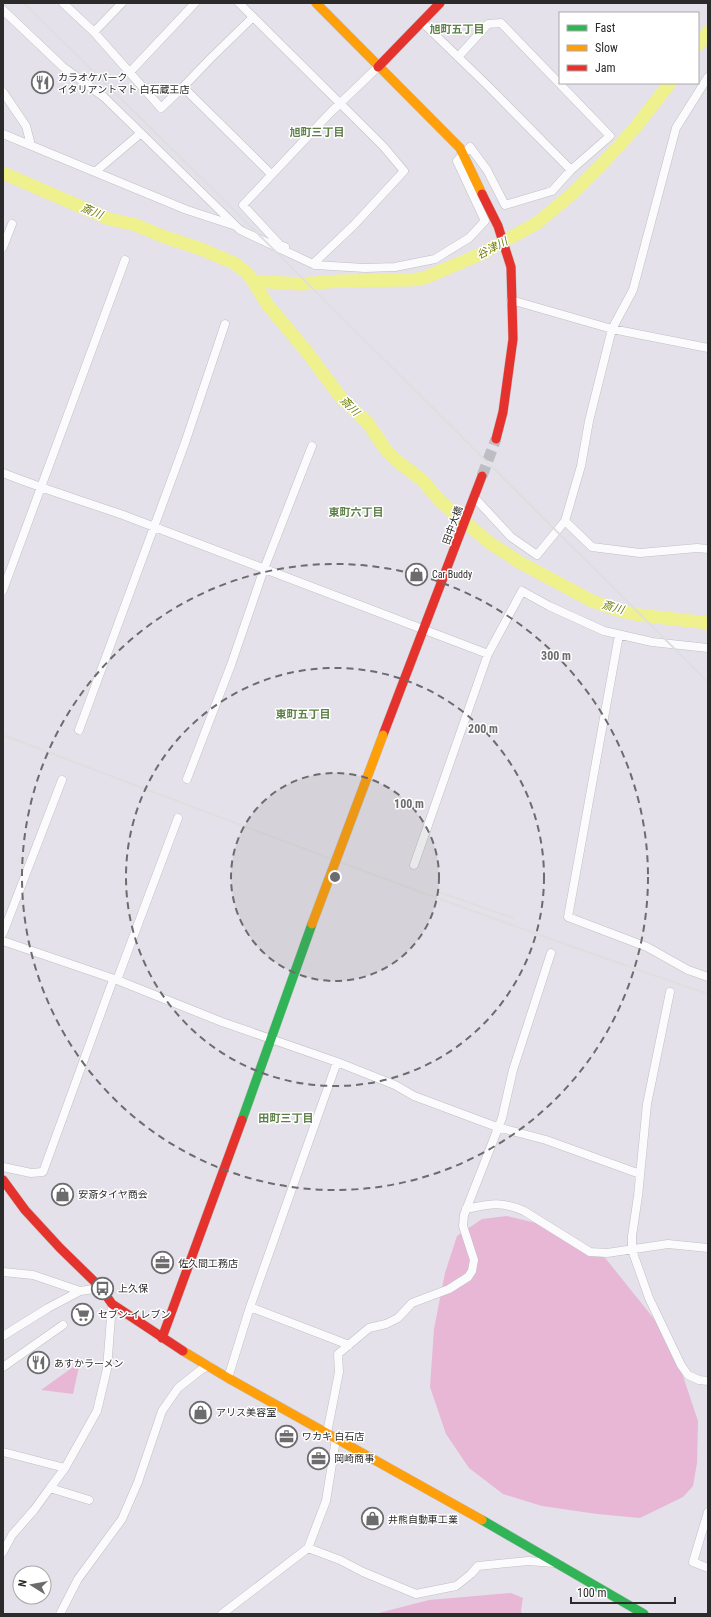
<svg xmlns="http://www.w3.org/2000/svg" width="711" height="1617" viewBox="0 0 711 1617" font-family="'Roboto Condensed','Noto Sans JP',sans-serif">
  <rect width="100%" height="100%" fill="#e4e1ea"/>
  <!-- green -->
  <path fill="#e7b7d5" d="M507,1216l54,13 45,30 65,81 27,81 -1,42 -4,23 -10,11 -43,21 -43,-4 -55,-8 -39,-12 -34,-26 -23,-34 -16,-47 4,-58 11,-56 12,-37 25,-17z
    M80,1362l-7,32 -32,-4z
    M511,1593l12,5 -2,12 1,4h-147l54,-14z"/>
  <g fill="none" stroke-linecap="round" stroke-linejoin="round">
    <!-- river -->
    <path stroke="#eef18e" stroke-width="13" d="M698,45l10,-13
      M3,173l106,46 27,6 26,11 39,13 33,14 12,9 7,9 14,23 40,48 35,47 25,23 19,28 11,11 25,19 19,22 49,41 29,19 73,39 28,10 19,4 69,8
      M253,281l47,3 41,-3 70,-1 13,-2 57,-24 56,-31 35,-29 33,-33 30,-33 35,-45"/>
    <!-- secondary-tunnel -->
    <path stroke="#bfbdc4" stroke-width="11" stroke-dasharray="11 5.5" stroke-linecap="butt" d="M482,476l14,-37"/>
    <defs>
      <path id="street" d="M63,3l31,29 67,76 22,-21 28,-29 42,-41
        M239,3l144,143 21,25 -50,54 -39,37v3
        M3,10l60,57 41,30 136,133 75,35 50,3 30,-1 40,-8 34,-21 16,-17 -28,-60 13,-14 17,23 18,35 47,-14 19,-21 39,-34 -109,-113 -13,1 -30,33
        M422,22l66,64 83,84
        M94,32l28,-29
        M130,72l65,-69
        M183,87l88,87
        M3,92l23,34 5,19
        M3,134l184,76 46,15
        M95,172l46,-39
        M3,247l9,-23
        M285,247l-5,-2 -37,-40 87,-92 48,-46
        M511,300l101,29 96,19
        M3,473c40,16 80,28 120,42l365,139
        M474,497l37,40 26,18 28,-34 16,-55 8,-45 23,-92 21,-39 43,-162 32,-51
        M565,521l27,26 48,6 57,-5 11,1
        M3,590l122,-330
        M619,635l-51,282 79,30 41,23 20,7
        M79,730l106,-287 40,-119
        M187,779l44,-114 33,-96 48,-123
        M414,865l74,-211 34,-63 27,15 55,25 48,11 56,6
        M3,933l59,-153
        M3,941l114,39 105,42 115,40 58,23 19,11 83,31 49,13 94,34
        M117,980l61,-162
        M670,992l-23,112 -9,92 -6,40v14l17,48 32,67 7,10 11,5 9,1
        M3,1167l28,6 12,-1 70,-192
        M466,1209c24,-5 35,-8 58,2l66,41 17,1 61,-9 40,4
        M3,1272l30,3 47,16
        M250,1307l99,38
        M3,1336l45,-28 32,-17 21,-3
        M3,1367l60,-42
        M228,1378l22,-71 87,-245
        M327,1433l12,-61 -1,-18 31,-26 17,-4 12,-6 14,-15 37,-14 19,-12 4,-6 2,-11 -11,-34 1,-11 38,-97 11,-48 38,-117
        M3,1452l62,16
        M89,1500l-39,-12 15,-20 32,-57 10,-42 5,-65
        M708,1512l-15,50 15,6
        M308,1548l32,12 23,12 53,22 40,-8 15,-12 7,-8 50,-5 27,2
        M3,1552l9,-17 22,-25 16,-22
        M60,1614l18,-35 44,-60 16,-37 24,-71 16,-23 24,-19 7,-3
        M222,1614l86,-66 18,-47 10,-62"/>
      <path id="fast" d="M242,1120l70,-196
        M482,1520l162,94"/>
      <path id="slow" d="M316,3l144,145 22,46
        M183,1351l45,27 254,142"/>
      <path id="jam" d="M378,67l62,-64
        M482,194l16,32 13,41 2,72 -10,73 -7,27
        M383,735l99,-259
        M3,1180l22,30 35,38 41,40 11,16 71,47
        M162,1338l80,-218"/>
    </defs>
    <!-- street casing -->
    <use href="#street" stroke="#c0c0c1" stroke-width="9"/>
    <!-- fast casing -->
    <use href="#fast" stroke="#c0c0c1" stroke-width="10"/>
    <!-- slow casing -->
    <use href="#slow" stroke="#c0c0c1" stroke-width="10"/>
    <!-- jam casing -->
    <use href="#jam" stroke="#c0c0c1" stroke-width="10"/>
    <!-- street -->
    <use href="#street" stroke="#fbfafc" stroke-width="8"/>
    <!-- fast -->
    <use href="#fast" stroke="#30b455" stroke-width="9"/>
    <!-- slow -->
    <use href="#slow" stroke="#ff9f0a" stroke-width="9"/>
    <!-- jam -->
    <use href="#jam" stroke="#e5322d" stroke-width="9"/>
    <!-- rail -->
    <path stroke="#dedfde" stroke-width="2" d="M24,3l216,213 468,466
      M3,735c234,89 468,178 705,259
      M436,891l77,27"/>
    <defs>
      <path id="slow-bridge" d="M312,924l71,-189"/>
    </defs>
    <!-- slow-bridge casing -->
    <use href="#slow-bridge" stroke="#c0c0c1" stroke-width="10" stroke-linecap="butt"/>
    <!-- slow-bridge -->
    <use href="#slow-bridge" stroke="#ff9f0a" stroke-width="9"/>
  </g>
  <!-- distance rings -->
  <circle cx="335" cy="877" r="104" fill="#6c6b6e" fill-opacity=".12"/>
  <g fill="none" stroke="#6c6b6e" stroke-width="2" stroke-dasharray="7 5">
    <circle cx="335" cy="877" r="104"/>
    <circle cx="335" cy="877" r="209"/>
    <circle cx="335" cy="877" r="313"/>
  </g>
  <!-- icons -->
  <defs>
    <symbol id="restaurant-ring" viewBox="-11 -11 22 22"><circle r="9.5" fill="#fff" stroke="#6c6b6e" stroke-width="1.5"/><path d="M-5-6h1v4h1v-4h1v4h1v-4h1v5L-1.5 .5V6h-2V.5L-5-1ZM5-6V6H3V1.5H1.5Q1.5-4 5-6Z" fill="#6c6b6e"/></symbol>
    <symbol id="shop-ring" viewBox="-11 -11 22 22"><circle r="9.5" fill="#fff" stroke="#6c6b6e" stroke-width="1.5"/><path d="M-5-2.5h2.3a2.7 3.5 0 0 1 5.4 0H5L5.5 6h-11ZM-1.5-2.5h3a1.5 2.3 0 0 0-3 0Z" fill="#6c6b6e"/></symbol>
    <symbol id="office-ring" viewBox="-11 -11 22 22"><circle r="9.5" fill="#fff" stroke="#6c6b6e" stroke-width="1.5"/><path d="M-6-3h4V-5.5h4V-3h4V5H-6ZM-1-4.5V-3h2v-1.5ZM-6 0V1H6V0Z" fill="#6c6b6e"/></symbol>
    <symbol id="bus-ring" viewBox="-11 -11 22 22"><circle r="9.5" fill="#fff" stroke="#6c6b6e" stroke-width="1.5"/><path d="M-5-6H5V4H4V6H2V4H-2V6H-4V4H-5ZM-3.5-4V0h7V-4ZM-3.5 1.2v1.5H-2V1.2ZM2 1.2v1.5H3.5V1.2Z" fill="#6c6b6e"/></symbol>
    <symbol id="supermarket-ring" viewBox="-11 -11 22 22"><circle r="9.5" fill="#fff" stroke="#6c6b6e" stroke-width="1.5"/><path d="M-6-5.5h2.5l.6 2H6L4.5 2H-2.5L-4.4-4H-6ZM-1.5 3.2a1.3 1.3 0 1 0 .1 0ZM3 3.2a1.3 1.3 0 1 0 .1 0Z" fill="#6c6b6e"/></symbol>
  </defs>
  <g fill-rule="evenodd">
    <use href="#restaurant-ring" x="30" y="70" width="25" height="25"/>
    <use href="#shop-ring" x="404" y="562" width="25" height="25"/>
    <use href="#shop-ring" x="50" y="1182" width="25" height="25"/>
    <use href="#office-ring" x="150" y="1250" width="25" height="25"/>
    <use href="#bus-ring" x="90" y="1276" width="25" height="25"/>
    <use href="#supermarket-ring" x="70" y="1302" width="25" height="25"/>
    <use href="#restaurant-ring" x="26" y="1350" width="25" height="25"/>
    <use href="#shop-ring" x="188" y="1400" width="25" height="25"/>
    <use href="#office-ring" x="274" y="1424" width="25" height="25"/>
    <use href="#office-ring" x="306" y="1446" width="25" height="25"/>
    <use href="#shop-ring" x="360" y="1506" width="25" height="25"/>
  </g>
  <g text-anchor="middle" stroke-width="3" stroke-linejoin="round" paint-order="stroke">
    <!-- poi labels -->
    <g font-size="10" fill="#2b2b2b" stroke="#fff" text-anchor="start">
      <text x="58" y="81">カラオケパーク<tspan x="58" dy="12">イタリアントマト 白石蔵王店</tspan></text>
      <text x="432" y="578">Car Buddy</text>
      <text x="78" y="1198">安斎タイヤ商会</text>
      <text x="178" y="1267">佐久間工務店</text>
      <text x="118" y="1292">上久保</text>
      <text x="98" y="1318">セブン-イレブン</text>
      <text x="54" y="1367">あすかラーメン</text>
      <text x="216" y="1416">アリス美容室</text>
      <text x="302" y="1440">ワカキ 白石店</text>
      <text x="334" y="1462">岡崎商事</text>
      <text x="388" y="1523">井熊自動車工業</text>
    </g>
    <!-- street labels -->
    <g font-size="10" fill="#2b2b2b" stroke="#fff">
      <text transform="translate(452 525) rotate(-70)" y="4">田中大橋</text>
    </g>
    <!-- neighbourhood labels -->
    <g font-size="11" font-weight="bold" fill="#5e8048" stroke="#fff">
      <text x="457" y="33">旭町五丁目</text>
      <text x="317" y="136">旭町三丁目</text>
      <text x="356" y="516">東町六丁目</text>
      <text x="303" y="718">東町五丁目</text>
      <text x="286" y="1122">田町三丁目</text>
    </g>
    <!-- water labels -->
    <g font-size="11" font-style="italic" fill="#6d7b06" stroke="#fff">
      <text transform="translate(92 211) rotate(23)" y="4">斎川</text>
      <text transform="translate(492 248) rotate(-28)" y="4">谷津川</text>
      <text transform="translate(350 406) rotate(45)" y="4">斎川</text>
      <text transform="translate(613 607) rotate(16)" y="4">斎川</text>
    </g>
  </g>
  <circle cx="335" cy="877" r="6" fill="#6c6b6e" stroke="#fff" stroke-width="2"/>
  <g font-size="12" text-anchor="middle" font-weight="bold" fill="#6c6b6e" stroke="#fff" stroke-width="3" stroke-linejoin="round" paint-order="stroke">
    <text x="556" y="660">300 m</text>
    <text x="483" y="733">200 m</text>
    <text x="409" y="808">100 m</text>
  </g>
  <!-- border -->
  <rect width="711" height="1617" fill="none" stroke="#2b2b2b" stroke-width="8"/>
  <!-- legend -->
  <rect x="559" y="12" width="140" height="72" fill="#ffffff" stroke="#aaaaaa"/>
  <rect x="567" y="25" width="20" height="6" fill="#30b455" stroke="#aaaaaa"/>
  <text x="595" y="32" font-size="12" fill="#2b2b2b">Fast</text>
  <rect x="567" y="45" width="20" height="6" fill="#ff9f0a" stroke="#aaaaaa"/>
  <text x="595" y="52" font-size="12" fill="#2b2b2b">Slow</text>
  <rect x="567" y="65" width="20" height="6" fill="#e5322d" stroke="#aaaaaa"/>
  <text x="595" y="72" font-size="12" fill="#2b2b2b">Jam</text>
  <!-- north arrow -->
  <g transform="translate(32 1585) rotate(281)"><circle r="19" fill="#ffffff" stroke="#aaaaaa"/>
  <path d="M0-3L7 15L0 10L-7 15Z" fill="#6c6b6e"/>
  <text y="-6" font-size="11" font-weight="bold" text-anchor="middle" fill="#2b2b2b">N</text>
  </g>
  <!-- scale -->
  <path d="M571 1597v6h104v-6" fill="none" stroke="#2b2b2b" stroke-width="2"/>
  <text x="577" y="1597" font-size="12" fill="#2b2b2b" stroke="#ffffff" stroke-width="3" paint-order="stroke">100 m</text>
</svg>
